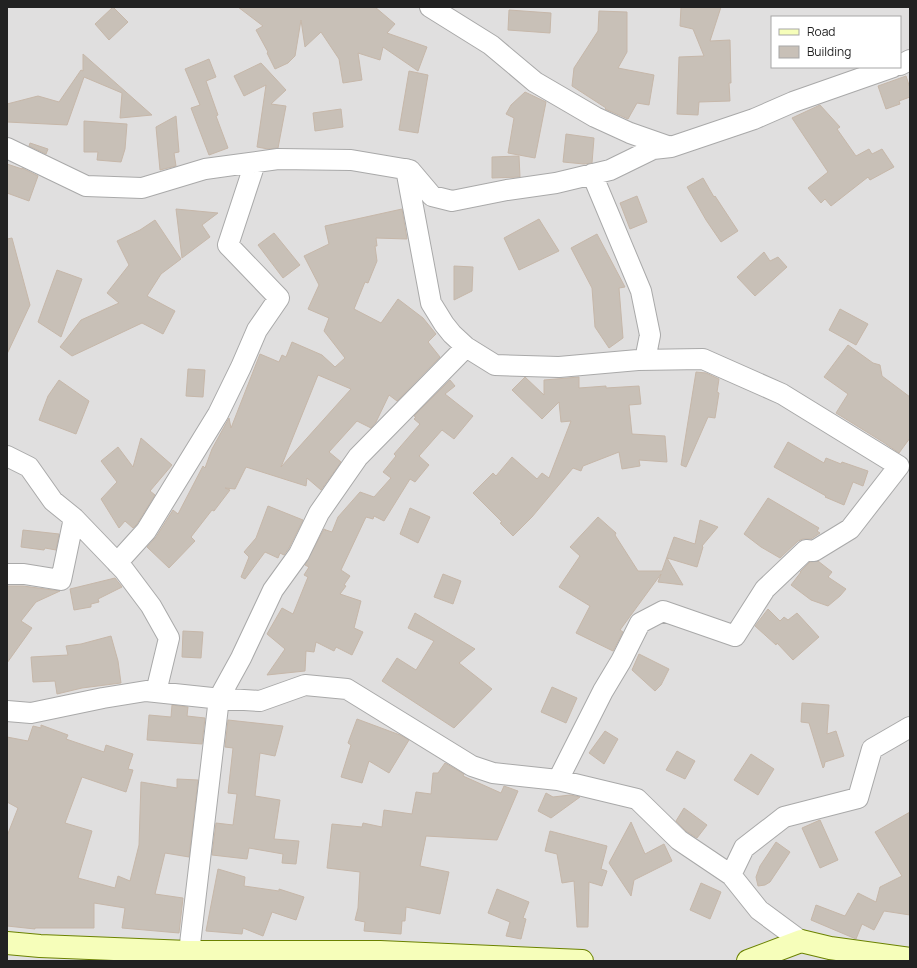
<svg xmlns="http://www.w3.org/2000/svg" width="917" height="968" viewBox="0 0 917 968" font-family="Manrope,sans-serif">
  <rect width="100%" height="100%" fill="#f2f0e8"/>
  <!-- residential -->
  <path fill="#e0dfdf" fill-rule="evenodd" d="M7,7h903v954h-903zM772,17h128v50h-128z"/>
  <!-- building -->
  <path fill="#c8c0b7" stroke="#c6b7a9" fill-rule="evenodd" d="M113,7l15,15 -19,18 -14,-16z
    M238,7h137l20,17 -8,9 40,14 -9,24 -35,-24 -3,13 -22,-7 4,27 -19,3 -4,-24 -18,-27 -16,15 -4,-27 -6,36 -7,7 -13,6 -8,-16 1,-1 -12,-22 7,-4z
    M681,7h40l-11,34 20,-1 1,43h-2l1,18 -31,1 -1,13 -21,-1 2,-57 25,-1 -11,-27 -13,-3z
    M509,10l42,3 -1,20 -42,-3z
    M599,11l28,1v40l-9,16 36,7 -5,30 -12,-2 -9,16 -23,-10 1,-1 -34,-22 2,-18 24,-37z
    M83,54l69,61 -32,3 2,-25 -38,-16 -17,48 -60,-3v-18l31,-8 21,6 22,-32 2,1z
    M209,59l7,18 -10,4 12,34 -2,1 12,32 -19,7 -18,-47 9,-3 -15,-36z
    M261,63l25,27 -15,14 15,2 -8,42 -10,1 -11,-2 9,-62 -22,11 -10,-20z
    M409,71l19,4 -10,58 -19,-3z
    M906,76l4,12v9l-11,4 1,3 -14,5 -8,-23z
    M525,92l21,10 -11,56 -27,-5 6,-35 -8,-4 5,-9z
    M820,105l20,22 -3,2 19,27 13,-7 3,5 10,-5 12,18 -24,13 -2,-3 -37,29 -6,-7 -4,4 -13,-15 20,-16 -36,-54z
    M341,109l2,18 -28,4 -2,-18z
    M176,116l3,36 -5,1 2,13 -16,4 -4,-43z
    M84,121l43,3 -2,25 -4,13 -24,-2 1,-8h-14z
    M566,134l28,4 -2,25 -8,1 -21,-2z
    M30,143l18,6 -2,5 -17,-8z
    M519,156l1,21 -28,1v-21z
    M7,164l15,5v-1l16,8 -9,25 -22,-8z
    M703,178l11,19 1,-1 23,35 -17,11 -15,-22 -19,-33z
    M637,196l10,26 -17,7 -10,-26z
    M176,209l42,4 -16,12 8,12 -28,21z
    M402,209l5,30 -31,-1 1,8h-2l2,15 -9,22 -3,-1 -11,27 27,14 17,-24 25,19 13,16 -8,8 12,15 -43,44 -8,-6 -13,27 -5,6 -14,-7 -28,31 12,10 -20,28 -14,-12 -1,8 -60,-19 -11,22 -10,-1 5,2 -16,21 -2,-1 -21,27 4,4 -26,27 -22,-21 9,-10 17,-27 5,4 25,-48 2,2 7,-19 17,-31 2,10 29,-74 19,8 3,-7 4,2 6,-15 30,13 13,12 10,-9 -21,-27 5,-13 -21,-9 11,-24 -15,-29 25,-12 -4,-18zM318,375l33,14 -70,78z
    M539,219l20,32 -40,19 -15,-32z
    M155,220l26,39 -20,15 -14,22 28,15 -12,23 -21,-11 -70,33 -12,-9 21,-27 38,-17 -12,-10 22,-28 -12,-24 23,-11z
    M274,233l26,32 -17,13 -25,-33z
    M597,234l28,53 -6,1 4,50 -14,10 -14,-21 -3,-39 -21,-40z
    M12,238l18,67 -23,49v-115z
    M764,252l6,9 8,-4 9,10 -32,29 -18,-19z
    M454,266l19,1 -1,24 -18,9z
    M57,270l25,9 -21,58 -23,-15z
    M840,309l28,15 -12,21 -27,-15z
    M848,345l25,18 7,2 2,11 28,21v41l-11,15 -16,-11 -47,-29 12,-19 -24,-17z
    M188,369l17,1 -2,27 -17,-1z
    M696,372l10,1 13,6 -2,13 2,1 -4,25 -7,-1 -22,50 -5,-2z
    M525,377l19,18v-15l35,-3v11l27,-2v2l33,-2 2,18 -12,1 3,29 33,2 2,26 -28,-2 1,6 -18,3 -3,-17 -36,14 -2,5 -8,-3 -41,49 -19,19 -13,-13 2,-1 -29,-29 20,-20 3,3 16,-19 25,22 5,-6 7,5 22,-57 -10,1 -2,-20 -17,17 -30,-29z
    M59,380l30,21 -13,33 -37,-14 9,-24z
    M450,380l5,6 -10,8 28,22 -19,23 -12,-9 -23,26 10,9 -14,17 -5,-3 -26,42 -10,-5 -1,3 -7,-2 -25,53 9,6 -6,9 2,1 -6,8 21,7 -7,27 9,4 -11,23 -16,-8 -2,4 -18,-9 -2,10 -8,-1 -1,20 -38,4 18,-26 -18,-15 15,-26 11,6 15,-37 -4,-2 5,-8 -4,-2 19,-36 2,1 -1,1 1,-1 6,2 6,-15 22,-25 14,5 17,-19 -8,-6 13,-16 -2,-2 26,-30 -6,-5 2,-2 -2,-1z
    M141,438l31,27 -22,26 5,4 -18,29 -4,4 -8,-7 -6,7 -18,-29 16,-17 -16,-21 17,-14 15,20z
    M788,442l36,21 2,-5 15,6 1,-2 26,9 -5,15 -10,-4 -9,23 -19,-8 1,-1 -52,-29z
    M768,498l51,30 -2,3 3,2 -9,6h-8l-5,2 -18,17 -19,-11 -17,-13z
    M268,506l35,14 -14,28 -5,7 -4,-2 -2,5 -13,-6 -20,27 -4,-2 8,-20 -5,-5 12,-14z
    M410,508l20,9 -12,26 -18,-9z
    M598,517l18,16 -1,2 23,36h24l12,-34 21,7 5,-24 18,7 -16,19 1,1 -6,20 -30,-9 16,27 -25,-3 3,-8 -41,56 3,2 -10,19 -37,-18 14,-27 -31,-19 21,-31 -10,-9z
    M23,530l36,4 -3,16 -11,-2 -1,2 -23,-3z
    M818,561l14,11 -4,5 18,12 -6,7 -12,10 -17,-6 -20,-15 10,-13h-1l10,-10z
    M443,574l18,7 -8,23 -19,-7z
    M115,578l7,9 -24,12 1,3 -8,2v3l-17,3 -4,-21z
    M7,586h16l37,5 -24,11 -15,19 11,7 -25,35z
    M768,609l12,12 4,-4 4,3 9,-7 22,24 -26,23 -16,-17 -1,2 -21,-19z
    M415,613l60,36 -16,14 33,26 -38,39 -72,-47 15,-23 19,12 18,-29 -26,-13z
    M183,631l20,1 -2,26 -19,-1z
    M111,636l7,25 3,22 -39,5 -25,6 -2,-13 -22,1 -2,-25 37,-2 -2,-9 15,-2z
    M639,654l30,15 -8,16 -6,6 -23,-21z
    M552,687l25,11 -11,25 -25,-11z
    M802,703l27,2 -2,29 9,-3 8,25 -19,6 -1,5 -1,1 -14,-45 -8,-1z
    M172,705l16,2 -1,9 18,2 -3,26 -55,-4 2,-25 22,2z
    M357,719l43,16 9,5 -20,33 -20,-12 -7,22 -21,-6 10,-32 -3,-2z
    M228,720l55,6 -8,30 -15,-3 -5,43 25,4 -6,39 25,2 -3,23 -14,-1 1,-9 -34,-6 -2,11 -35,-4 4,-32 17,2 4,-31 -9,-1 5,-45 -8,-1z
    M41,725l27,10 -2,4 38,13 2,-7 27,9 -5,15 5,1 -7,22 -44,-15 -17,46 27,8 -14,47 37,10 3,-12 12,5 9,-36 2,-63 36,6v-9l21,1 -9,77 -24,-4 -10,41 28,4 -4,35 -57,-5 3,-20 -31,-5v25h-59v1l-28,-3v-90l11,-28 -11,-6v-65l21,4 5,-15 8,2z
    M605,731l13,8 -14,25 -15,-11z
    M677,751l18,10 -10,18 -19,-9z
    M751,754l23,15 -16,26 -24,-15z
    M445,763l19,11 -1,2 38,17 3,-7 14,5 -21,49 -71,-4 -6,30 29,6 -9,42 -34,-7 -1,14h-3l-1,13 -37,-3 1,-9 -10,-2 3,-12 2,-36 -33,-4 5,-44 30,3 1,-4 19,4 2,-17 28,4 4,-22 15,2 2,-21h5z
    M546,793l7,4 17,-2 10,2 -29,21 -13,-7z
    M684,808l23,17 -10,13 -11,-7 -10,-10z
    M910,812v103l-26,-4 -10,19 -12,-6 -6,15 -45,-19 5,-15 29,11 13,-23 18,9 4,-15 22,-11 -27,-44z
    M820,820l18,40 -18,8 -18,-40z
    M631,822l14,32 19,-10 8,17 -38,19 -3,16 -22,-33z
    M550,831l57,15 -6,23 6,2 -5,15 -13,-4 -1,45h-11l-3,-46 -12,2 -5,-29 -12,-3z
    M776,842l14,10 -20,30 -5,3 -7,1 -2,-9 4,-11z
    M218,869l27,8 -1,9 35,5v-2l25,8 -8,23 -24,-8 -9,24 -20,-8 -1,6 -36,-3z
    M701,883l20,9 -11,27 -20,-9z
    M497,889l32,13 -6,16 3,1 -5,20 -15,-3 4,-14 -22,-9z"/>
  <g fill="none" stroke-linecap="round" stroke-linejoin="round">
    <defs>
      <path id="street" d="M430,7l61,38 44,37 60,35 35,16 40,14
        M900,65l10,-5
        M7,148l79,38 56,2 63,-19 73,-10 73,1 59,10 22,26 20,5 55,-11 49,-7 54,-13 43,-21 18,-2 83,-28 39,-17 100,-35
        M406,169l25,134 13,21 8,10 14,13 29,18 64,2 79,-7 65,-1 79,35 117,72 -49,63 -36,22 -8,-1 -41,39 -30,47 -72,-25 -23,12 -19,38 -18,30 -45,89
        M592,174l49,117 9,44 -5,25
        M7,456l22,11 24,34 21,17 50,52 27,36 18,32 -13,54
        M117,563l29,-32 72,-117 23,-47 16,-37 22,-32 -51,-53 27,-82
        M7,574h17l37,6 13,-62
        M7,711l24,2 72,-15 43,-7 66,7 48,3 45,-16 42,4 125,77 21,7 65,7 79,19 42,41 52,35 28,35 42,31
        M731,875l13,-27 40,-31 74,-19 14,-49 38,-22
        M188,961l31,-263 22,-40 32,-68 26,-36 20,-41 39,-56 108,-110"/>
      <path id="secondary" d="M7,943l33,3 148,6h192l202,9
        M748,961l53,-20 29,7 80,11"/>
    </defs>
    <!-- street casing -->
    <use href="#street" stroke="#a9a9a9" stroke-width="22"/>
    <!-- secondary casing -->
    <use href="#secondary" stroke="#6b8200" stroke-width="24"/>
    <!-- street -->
    <use href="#street" stroke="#fff" stroke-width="20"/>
    <!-- secondary -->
    <use href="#secondary" stroke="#f6feba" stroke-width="22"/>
  </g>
  <!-- border -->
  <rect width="917" height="968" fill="none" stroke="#222222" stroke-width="16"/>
  <!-- legend -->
  <rect x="771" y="16" width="130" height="52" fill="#ffffff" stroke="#a7a7a7"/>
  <rect x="779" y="29" width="20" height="6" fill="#f6feba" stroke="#a7a7a7"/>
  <text x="807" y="36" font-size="12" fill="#222222">Road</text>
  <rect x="779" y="46" width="20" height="12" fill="#c8c0b7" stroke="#a7a7a7"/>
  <text x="807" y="56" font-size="12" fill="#222222">Building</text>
</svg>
